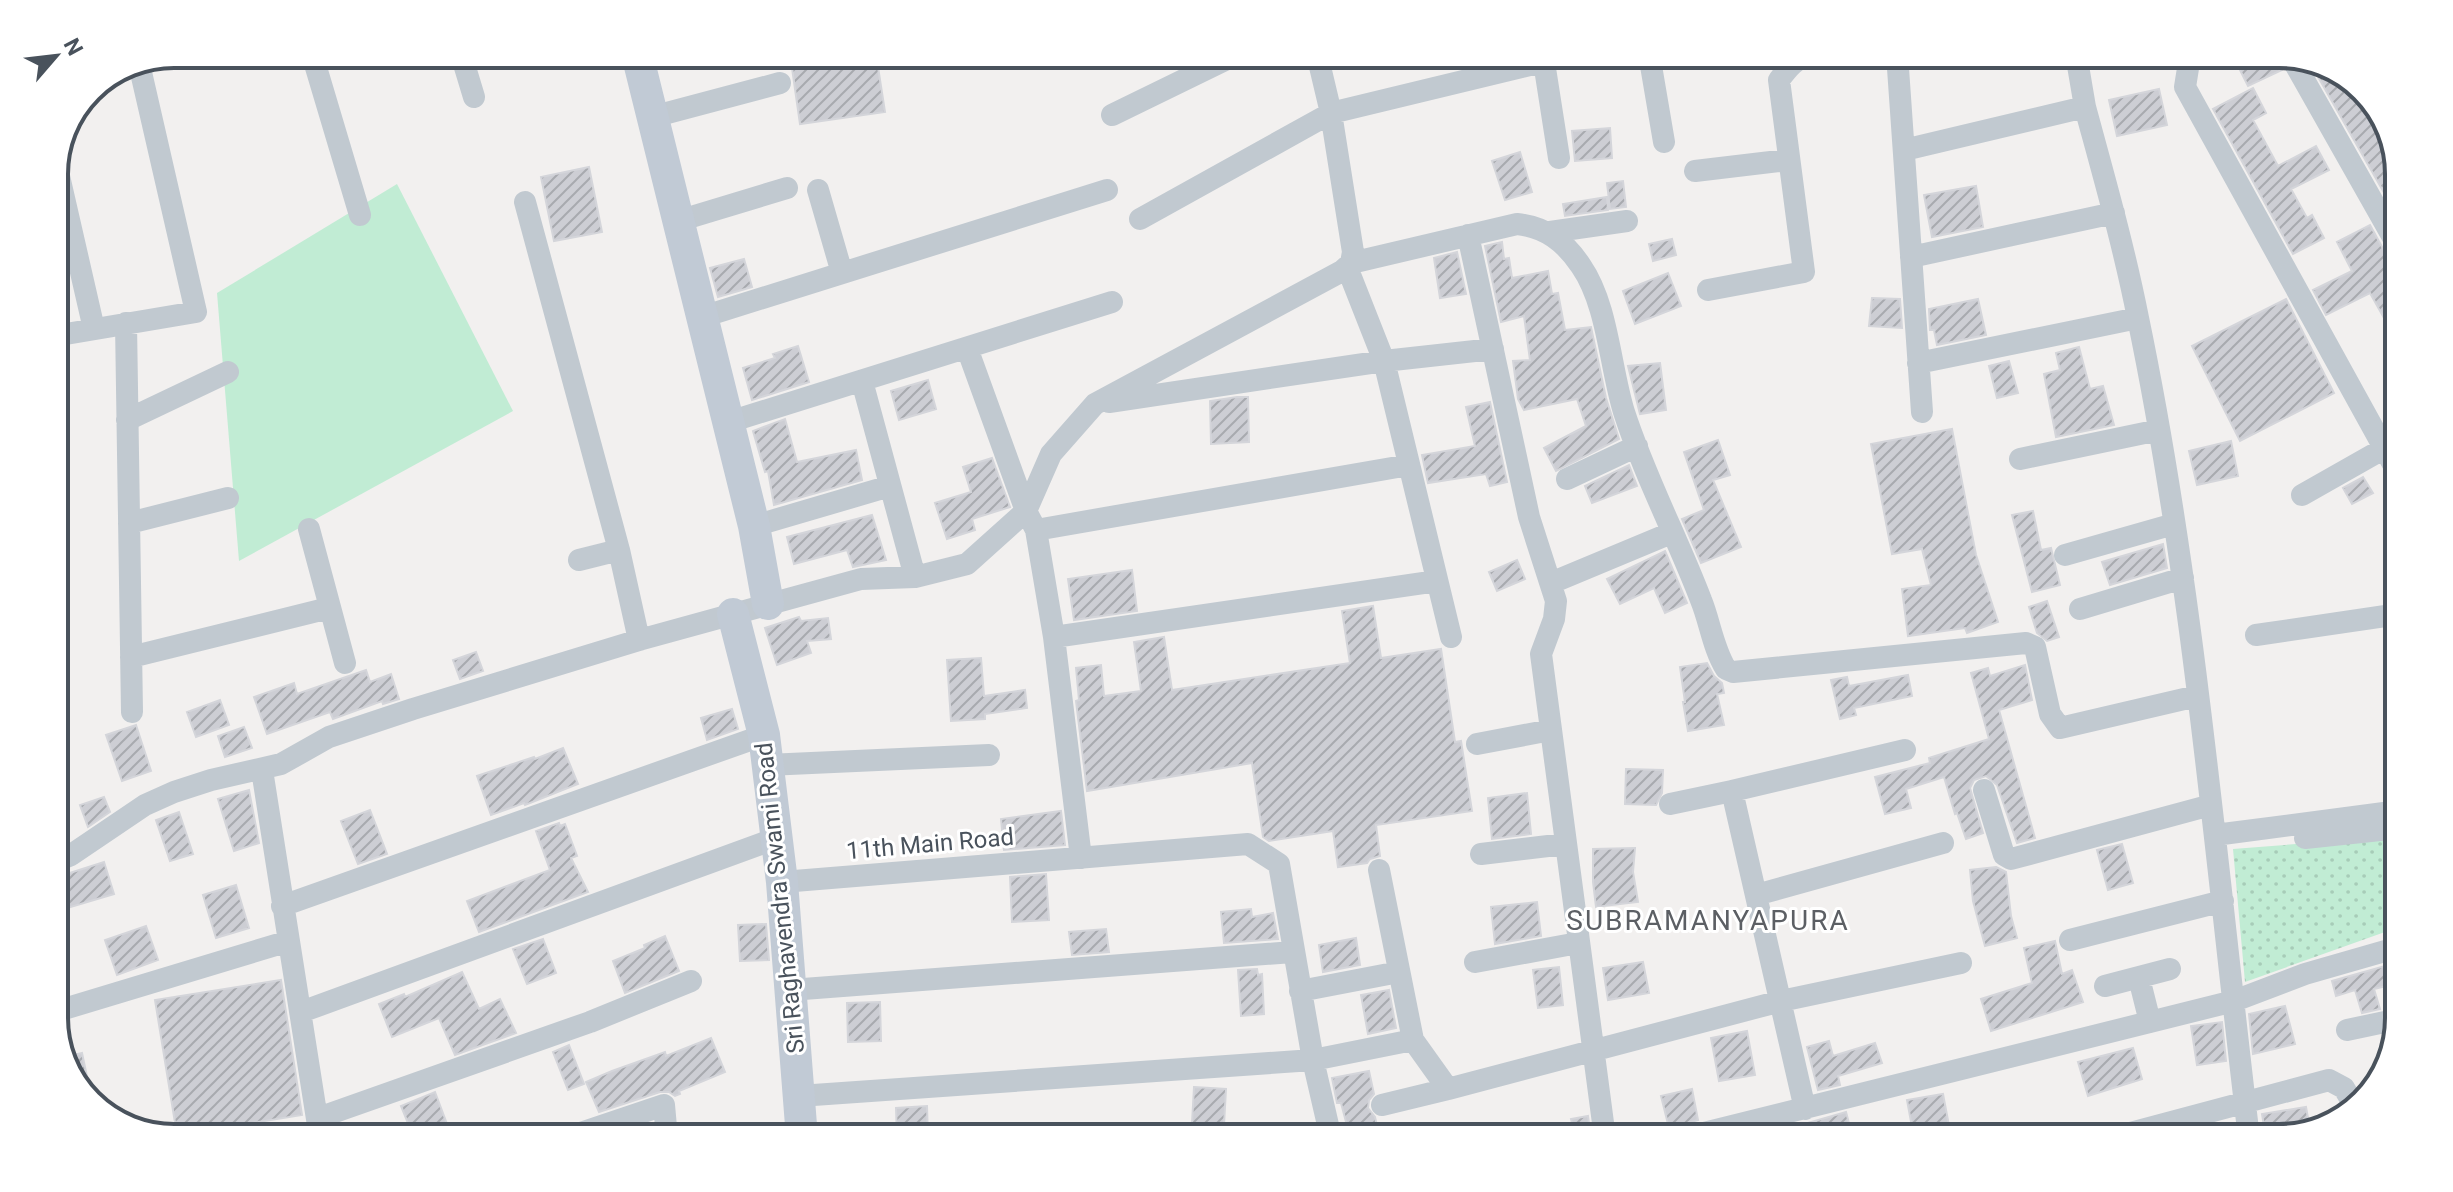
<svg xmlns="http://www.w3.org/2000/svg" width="2453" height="1192" viewBox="0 0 2453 1192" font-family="Roboto,sans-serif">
  <defs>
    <pattern id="park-dots" width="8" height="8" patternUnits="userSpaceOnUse" patternTransform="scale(2)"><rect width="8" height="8" fill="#c1ecd4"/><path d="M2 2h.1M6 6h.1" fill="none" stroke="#a7ccb8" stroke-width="1.8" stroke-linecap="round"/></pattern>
    <pattern id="building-hatch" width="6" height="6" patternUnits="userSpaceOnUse" patternTransform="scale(2)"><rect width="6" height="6" fill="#cdced4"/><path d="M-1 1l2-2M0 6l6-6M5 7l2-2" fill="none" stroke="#a8aaaf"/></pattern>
  </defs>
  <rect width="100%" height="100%" fill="#f2f0ef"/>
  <!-- grass -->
  <path fill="#c1ecd4" d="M397,184l116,227 -274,150 -22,-268z"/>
  <!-- park -->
  <path fill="url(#park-dots)" d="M2399,836v91l-154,55 -12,-133z"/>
  <!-- building -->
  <path fill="url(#building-hatch)" stroke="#d4d5da" stroke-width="2" d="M790,54h86l9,58 -85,12z
    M2232,54h46l4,16 -34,16z
    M2309,61l23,5 37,33 19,34 11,33v53z
    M2253,88l13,25 -13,7 25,46 38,-20 13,24 -38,19 16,29 5,-3 12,23 -31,16 -80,-145z
    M2159,89l8,36 -50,11 -8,-36z
    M1610,128l2,30 -37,3 -3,-30z
    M1520,152l12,40 -27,8 -13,-39z
    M589,167l13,65 -48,9 -13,-64z
    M1623,181l3,26 -16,2 -3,-26z
    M1976,186l7,41 -51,10 -8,-42z
    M1607,197l1,13 -43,6 -2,-12z
    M2370,225l17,31 12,6v83l-29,-52 -44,22 -13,-25 39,-19 -15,-29z
    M1672,239l4,16 -23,6 -4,-17z
    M1502,242l2,17 5,-1 3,20 36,-7 4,23 6,-1 7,37 26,-3 15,71 13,41 -63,32 -12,-23 42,-22 -9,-27 -53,11 -6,-11 -5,-38 17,-1 -6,-44 -23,6 -16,-76z
    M1457,252l9,42 -26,4 -6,-40z
    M744,259l8,28 -34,10 -8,-29z
    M1668,273l13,33 -46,18 -12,-33z
    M1872,298l28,1 2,29 -33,-2z
    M1978,299l8,36 -49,10 -3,-15h-4l-1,-21z
    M2286,299l48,94 -94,48 -48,-95z
    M798,346l11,36 -57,18 -9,-32 32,-10 -2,-4z
    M2079,347l11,42 13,-3 11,39 -58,12 -12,-63 16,-4 -4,-17z
    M2009,361l9,32 -21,5 -8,-32z
    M1660,363l6,47 -26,4 -12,-48z
    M928,380l8,29 -37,11 -8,-29z
    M1237,397h11l1,45 -38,2 -1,-43z
    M1490,402l17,80 -17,4 -4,-12 -58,9 -6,-28 53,-9 -9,-39z
    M785,419l12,43 59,-12 6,30 -88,25 -6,-34 -3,1 -12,-41z
    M1952,429l24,126 22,67 -31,11 -2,-5 -57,8 -6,-47 29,-4 -9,-36 -30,5 -21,-110z
    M1718,440l12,35 -17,5 28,67 -40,16 -19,-44 22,-9 -20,-58z
    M2231,441l7,35 -41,9 -8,-34z
    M992,458l18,49 -38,12 3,11 -28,9 -12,-36 36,-11 -8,-25z
    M1629,465l8,21 -45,17 -7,-17z
    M2363,477l10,16 -21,11 -9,-16z
    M2033,511l8,39 10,-2 9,37 -28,7 -20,-77z
    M872,515l14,45 -33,7 -6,-17 -53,14 -7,-27z
    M2163,544l4,24 -57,17 -8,-23z
    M1665,551l22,52 -22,10 -11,-25 -34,16 -13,-25z
    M1517,560l8,19 -28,12 -8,-19z
    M1132,570l5,41 -63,9 -6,-41z
    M2047,601l12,36 -12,4 -10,-8 -8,-26z
    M1373,606l8,52 60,-9 14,93 6,-1 11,70 -96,14 4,31 -10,3 -3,4 -29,4 -5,-36 -64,10 -6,-4 -11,-74 -165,28 -11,-90 3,-1 -3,-32 25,-3 3,31 37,-5 -7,-49 30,-5 8,53 178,-27 -8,-52z
    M799,617l2,4 27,-3 3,21 -24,2 4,12 -34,12 -12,-37z
    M476,652l7,19 -23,8 -7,-19z
    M981,658l3,38 41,-6 2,18 -42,6v5l-34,2 -4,-61z
    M1707,663l7,13 8,7 2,10 -7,1 7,31 -36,6 -5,-29h2l-5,-35z
    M2025,665l7,35 -33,10 36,128 -18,5 -20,-58 -11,-9 -12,4 -4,8 13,45 -17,6 -9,-26 -2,1 -11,-37 -38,12 5,19 -26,6 -10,-37 55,-14 -1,-5 60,-19 -18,-66 17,-5 2,8z
    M366,670l4,12 21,-8 8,25 -16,5 -1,-3 -49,18 -3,-7 -63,22 -13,-37 40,-14 3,11z
    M1908,675l4,21 -58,12 2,7 -16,4 -9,-39 16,-3 2,9z
    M220,700l9,25 -33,12 -9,-25z
    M732,709l6,20 -31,11 -6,-22z
    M136,725l15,46 -29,10 -16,-46z
    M244,727l8,21 -27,9 -7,-21z
    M563,748l15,36 -53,21 -1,-2 -33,12 -14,-39 57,-19 1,2z
    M1626,769l37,1 -1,23 -6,12 -31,-1z
    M249,790l10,53 -25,8 -16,-52z
    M1527,793l4,41 -39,5 -4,-41z
    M104,797l6,15 -22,15 -8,-22z
    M370,810l17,44 -29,10 -17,-43z
    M1061,811l4,34 -61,5 -3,-31z
    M179,812l14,42 -23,7 -14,-41z
    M559,823l1,3 5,-2 12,32 -6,2 17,34 -109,40 -12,-31 83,-31 -14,-39z
    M2122,844l11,39 -25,7 -11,-40z
    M1635,848l-2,24 5,30 -42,5 -3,-25v-33z
    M104,862l10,32 -60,18v-34z
    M1996,867l10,5 5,44 6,22 -32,8 -12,-45 -3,-31z
    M1046,874l3,46 -37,2 -2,-45z
    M236,885l13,43 -33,10 -13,-43z
    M1537,902l4,34 -46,8 -4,-37z
    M1251,909l1,8 21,-4 5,26 -54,4 -3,-31z
    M766,924l3,36 -29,1 -2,-36z
    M146,926l12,34 -41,15 -12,-35z
    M1106,929l3,23 -37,3 -3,-23z
    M665,936l14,35 -54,22 -12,-32 32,-13 -1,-3z
    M1356,938l4,27 -37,7 -4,-27z
    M543,939l13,34 -29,11 -14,-35z
    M2055,941l7,33 10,-4 11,32 -92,29 -10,-32 51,-16 -8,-35z
    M1643,962l6,31 -41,7 -5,-32z
    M2399,962v21l-25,6 6,20 -18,4 -7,-23 -19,6 -4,-15z
    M1559,967l4,38 -25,3 -5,-38z
    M1257,969l1,6 4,-1 2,40 -23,2 -3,-46z
    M462,972l17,37 21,-10 16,34 -61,22 -16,-37 -47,19 -13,-33 25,-10 1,3z
    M281,980l21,135 -125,20 -22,-135z
    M1389,990l7,38 -28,6 -7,-39z
    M880,1002l1,39 -33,1 -1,-39z
    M2285,1006l10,38 -42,10 -4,-40z
    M2222,1022l4,39 -29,4 -6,-39z
    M1747,1031l8,44 -36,6 -8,-43z
    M711,1038l14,34 -46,19 1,3 -5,2 -6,-4h-9l-61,20 -13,-30 26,-11 53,-19 1,4z
    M1829,1041l4,15 42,-13 7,20 -44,13 2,9 -22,5 -11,-43z
    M569,1045l15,39 -16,6 -15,-38z
    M2133,1048l9,31 -54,17 -10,-34z
    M82,1053l10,47 -18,-15 -9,-28z
    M1369,1071l5,23 -5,6 -1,8 7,9 3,13 -28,7 -9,-34h-4l-5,-25z
    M1194,1087l32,2 -2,36 -32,-2z
    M1692,1089l6,31 -18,5 -10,7 -9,-36z
    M435,1092l15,40 -16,6h-20l-13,-32z
    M1943,1094l8,42 -37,2 -7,-38z
    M927,1106l1,32h-31l-1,-30z
    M2306,1107l4,22 -30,9h-14l-4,-24z
    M1846,1112l7,26h-77v-6z
    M1588,1116l3,22h-52l-1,-7 34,-8 -1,-4z"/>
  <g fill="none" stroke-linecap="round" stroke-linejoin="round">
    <!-- street -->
    <path stroke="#c1c9d0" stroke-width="22" d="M312,54l48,161
      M461,54l13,43
      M1317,54l14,59 22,139 -2,11
      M1649,54l15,88
      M1897,54l25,358
      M2076,54l9,53
      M2197,54l-8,8 -4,25 214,388
      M2291,57l108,191
      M1544,62l15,96
      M1112,115l125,-61
      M652,117l128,-34
      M1904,150l181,-43c19,70 39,140 53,211 56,270 78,546 111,820
      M56,163l38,166
      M1695,171l93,-11
      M818,190l24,83
      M525,202l94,348 20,90
      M1140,219l191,-106 244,-59
      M678,221l109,-33
      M1550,232l77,-11
      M1468,235l61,282 27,84 -2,18 -13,35 64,484
      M1911,257l203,-44
      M1347,267l37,94 67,276
      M1708,290l96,-18 -25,-192c9,-12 16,-21 31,-26
      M702,317l405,-127
      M126,323l6,389
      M54,336l142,-24 -56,-244
      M967,348l59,163 10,19 18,107 27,221
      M1918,363l220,-45
      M862,381l53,196
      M1109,402l275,-41 109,-12
      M127,420l101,-48
      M729,422l383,-120
      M2020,459l139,-29
      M1567,479l70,-33
      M2302,495l97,-55
      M129,523l99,-25
      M754,526l136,-40
      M309,529l36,134
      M1036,530l373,-65
      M2065,555l109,-31
      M579,560l40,-10
      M1551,583l120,-50
      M2080,609l103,-31
      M2256,635l143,-21
      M1054,637l383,-56
      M131,657l198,-49
      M1477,744l74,-14
      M767,765l222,-10
      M262,770l58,368
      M1984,790l20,65 7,4 200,-54
      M1670,804l62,-13
      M2215,835l184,-24
      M2305,838l94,-10
      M1481,854l84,-10
      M54,862l17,-7 74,-50 29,-13 37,-12 70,-16 48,-27 84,-28 226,-69 222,-61 54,-2 52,-13 59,-53 25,-57 44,-50 247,-133 9,-8 166,-39c29,3 48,18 64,42 27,39 29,101 43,146 21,65 53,125 77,188 9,22 12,48 25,69l7,3 293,-29 9,4 15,67 10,14 137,-32
      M1379,870l34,170
      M782,882l466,-38 31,20 34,196 18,78
      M1756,895l187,-52
      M282,906l482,-171
      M2070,940l153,-39
      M1475,962l103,-19
      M2139,978l11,44
      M2105,986l65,-17
      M790,990l503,-38
      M1300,991l99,-19
      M54,1012l235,-71
      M301,1012l476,-174
      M2347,1030l52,-11
      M799,1096l514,-36 100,-20 35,49 333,-88 180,-38
      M1382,1105l66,-16
      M1805,1109l-73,-318 173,-41
      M318,1118l272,-96 101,-41
      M566,1138l98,-33 3,33
      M1684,1138l550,-137 71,-27 94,-27
      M2112,1138l217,-58 15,8 11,19"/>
    <!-- secondary -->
    <path stroke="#c1cad5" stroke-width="32" d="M637,54l117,472 14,78
      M733,614l31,121 18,147 20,256"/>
  </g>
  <g text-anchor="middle" stroke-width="6" stroke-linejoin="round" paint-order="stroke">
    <!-- street labels -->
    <g font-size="24" fill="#49525c" stroke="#fff">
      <text transform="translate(930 844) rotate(-5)" y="8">11th Main Road</text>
      <text transform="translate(780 898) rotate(-96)" y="8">Sri Raghavendra Swami Road</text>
    </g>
    <!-- quarter labels -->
    <g font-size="28" letter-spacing="2" fill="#5c5f64" stroke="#fff">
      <text x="1708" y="930">SUBRAMANYAPURA</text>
    </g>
  </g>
  <!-- crop -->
  <path d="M0 0H2453V1192H0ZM174 68H2279A106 106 0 0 1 2385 174V1018A106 106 0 0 1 2279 1124H174A106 106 0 0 1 68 1018V174A106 106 0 0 1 174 68Z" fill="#fff" fill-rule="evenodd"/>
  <path fill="none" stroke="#49525c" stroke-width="4" d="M174 68H2279A106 106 0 0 1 2385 174V1018A106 106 0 0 1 2279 1124H174A106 106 0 0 1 68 1018V174A106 106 0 0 1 174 68Z"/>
  <!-- north arrow -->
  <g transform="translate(56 56) rotate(62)" stroke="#ffffff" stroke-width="6" paint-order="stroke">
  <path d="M0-6L14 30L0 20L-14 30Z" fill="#49525c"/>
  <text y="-12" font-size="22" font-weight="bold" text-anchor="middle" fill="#49525c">N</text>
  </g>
</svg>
